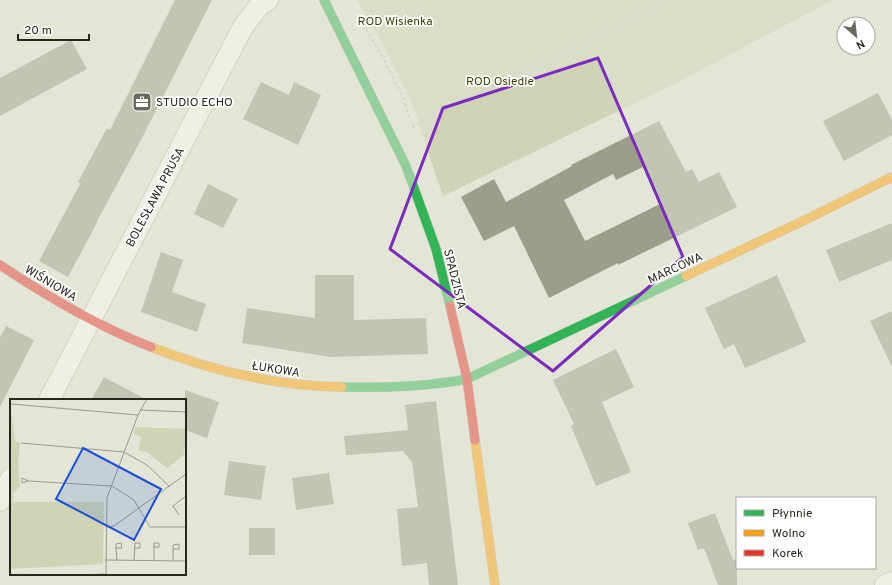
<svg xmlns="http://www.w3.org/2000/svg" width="892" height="585" viewBox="0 0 892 585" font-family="Overpass,sans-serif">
  <rect width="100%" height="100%" fill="#e3e6d6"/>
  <!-- green -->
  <path fill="#d0d4b4" d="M357,0h476l-159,84 -231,112 -19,-56 -8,-28 -30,-62z"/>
  <!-- building -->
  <path fill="#9c9e8a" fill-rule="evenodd" d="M175,0h37l-72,142 -43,79h1l-30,56 -29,-16 41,-77 -2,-2 15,-28 14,-26 3,2z
    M71,40l16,29 -87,47v-38z
    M261,82l28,13 5,-13 27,13 -23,50 -55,-26z
    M878,93l14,27v15l-48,26 -21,-40z
    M659,121l27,51 6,-3 7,13 20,-10 18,35 -119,58v-2l-69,35 -35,-72 -30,15 -23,-44 33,-18 12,23 66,-36 -1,-1zM643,167l19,36 -77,38 -21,-41 49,-26 3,6z
    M208,184l30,15 -15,29 -29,-14z
    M892,223v37l-53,22 -13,-32z
    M161,252l22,8 -11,32 34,12 -9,28 -56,-20z
    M315,275h39v45l72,-2 2,36 -97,3 -89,-14 5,-35 68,10z
    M777,275l29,67 -61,26 -11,-24 -10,5 -19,-41z
    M892,311v56l-22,-46z
    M6,326l28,14 -34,67v-70z
    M616,349l18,38 -32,15 29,70 -35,14 -25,-60 3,-2 -21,-44z
    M104,377l43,23h-56z
    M185,390l34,12 -12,36 -22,-8z
    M436,401l22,184h-29l-2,-22 -25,3 -5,-57 21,-2 -6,-45 -9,-11 -57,4 -2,-19 64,-6 -3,-25z
    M229,461l37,5 -5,34 -37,-5z
    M329,473l5,31 -38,6 -4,-32z
    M715,513l18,47 4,-1v26h-19l-14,-37 -6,2 -10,-27z
    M249,528h26v27h-26z"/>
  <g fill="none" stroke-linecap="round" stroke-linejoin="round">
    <defs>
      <path id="street" d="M49,400l194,-373 17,-22 8,-5
        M0,501l11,-23
        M885,585l7,-3"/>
      <path id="fast" d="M324,0l82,166 30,83 14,57
        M342,387c41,1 84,0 125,-8l219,-103"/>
      <path id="slow" d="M686,276l117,-55 89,-44
        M151,347c61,24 125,39 191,40
        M475,440l20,145"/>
      <path id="jam" d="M0,265c48,32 97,61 151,82
        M450,306l17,73 8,61"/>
    </defs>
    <!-- street casing -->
    <use href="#street" stroke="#babcb0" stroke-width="22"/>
    <!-- fast casing -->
    <use href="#fast" stroke="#babcb0" stroke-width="10"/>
    <!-- slow casing -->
    <use href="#slow" stroke="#babcb0" stroke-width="10"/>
    <!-- jam casing -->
    <use href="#jam" stroke="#babcb0" stroke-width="10"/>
    <!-- path -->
    <path stroke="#c6c7c2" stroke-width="2.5" stroke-dasharray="3 3" stroke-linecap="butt" d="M366,29l14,23 24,48 5,17
      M412,127l253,-127"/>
    <!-- street -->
    <use href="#street" stroke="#fbfbf9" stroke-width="20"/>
    <!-- fast -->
    <use href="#fast" stroke="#30b455" stroke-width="9"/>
    <!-- slow -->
    <use href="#slow" stroke="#ff9f0a" stroke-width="9"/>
    <!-- jam -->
    <use href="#jam" stroke="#e5322d" stroke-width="9"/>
  </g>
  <!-- marked area -->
  <path d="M0 0H892V585H0ZM598,58l85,199 -130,114 -163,-122 53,-141z" fill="#e3e6d6" fill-opacity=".55" fill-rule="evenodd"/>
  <path fill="none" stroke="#7b2cbf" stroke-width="3" stroke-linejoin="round" d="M598,58l85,199 -130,114 -163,-122 53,-141z"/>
  <!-- icons -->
  <defs>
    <symbol id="office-square" viewBox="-11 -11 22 22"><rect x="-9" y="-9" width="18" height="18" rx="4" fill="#686a5e" stroke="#fff"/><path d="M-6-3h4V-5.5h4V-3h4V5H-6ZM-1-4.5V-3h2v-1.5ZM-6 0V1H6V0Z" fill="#fff"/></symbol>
  </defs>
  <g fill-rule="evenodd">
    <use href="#office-square" x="131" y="91" width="22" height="22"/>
  </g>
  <g text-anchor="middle" stroke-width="3.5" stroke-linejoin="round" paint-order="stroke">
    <!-- park labels -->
    <g font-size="12" fill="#3e420a" stroke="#fff">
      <text x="395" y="25">ROD Wisienka</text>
      <text x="500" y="85">ROD Osiedle</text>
    </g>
    <!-- poi labels -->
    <g font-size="12" fill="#26271d" stroke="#fff" text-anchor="start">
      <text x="156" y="106">STUDIO ECHO</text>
    </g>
    <!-- street labels -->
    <g font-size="12" fill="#26271d" stroke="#fff">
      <text transform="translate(155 197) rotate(-62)" y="4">BOLESŁAWA PRUSA</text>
      <text transform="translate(675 268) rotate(-25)" y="4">MARCOWA</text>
      <text transform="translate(455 279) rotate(76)" y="4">SPADZISTA</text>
      <text transform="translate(51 283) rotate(31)" y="4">WIŚNIOWA</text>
      <text transform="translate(276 369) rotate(9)" y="4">ŁUKOWA</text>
    </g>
  </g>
  <!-- overview -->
  <g transform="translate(10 399)">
    <rect width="176" height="176" fill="#e3e6d6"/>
    <path d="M0,2l5,40 5,2 -2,19 2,24 -7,8v8h91l-1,62 -93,5zM125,28l51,2v19l-3,3 2,3 -18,14 -19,-15 -10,-3 3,-13 -8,-4z" fill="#d0d4b4"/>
    <path fill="none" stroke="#979a8c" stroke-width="1" d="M1,5l127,11M130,11l46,2M11,44l103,9 23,13 23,22M18,82l-6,-3v5l6,-2 84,5 22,14 16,27h36M169,116l-6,-9 13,-10M95,128l9,-1 72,-52M106,149h6l-1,-5 -5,1v4l1,12M95,161l81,1M124,161l1,-17h5v5h-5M144,161v-17h5v4h-5M163,161v-15l6,-1v5h-6M72,176l24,-1M96,176l1,-77 31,-83 9,-16"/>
    <path fill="#1d4ed8" fill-opacity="0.15" stroke="#1d4ed8" stroke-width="2" d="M73,49l78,41 -27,51 -78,-41z"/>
    <rect width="176" height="176" fill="none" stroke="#26271d" stroke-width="2"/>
  </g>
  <!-- legend -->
  <rect x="736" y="497" width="140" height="72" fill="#ffffff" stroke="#a8a9a5"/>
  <rect x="744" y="510" width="20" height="6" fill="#30b455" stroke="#a8a9a5"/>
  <text x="772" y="517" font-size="12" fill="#26271d">Płynnie</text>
  <rect x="744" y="530" width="20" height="6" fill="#ff9f0a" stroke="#a8a9a5"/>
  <text x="772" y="537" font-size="12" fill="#26271d">Wolno</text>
  <rect x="744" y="550" width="20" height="6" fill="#e5322d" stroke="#a8a9a5"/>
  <text x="772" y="557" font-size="12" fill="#26271d">Korek</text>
  <!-- north arrow -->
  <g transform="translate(856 36) rotate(152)"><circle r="19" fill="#ffffff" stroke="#a8a9a5"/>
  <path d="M0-3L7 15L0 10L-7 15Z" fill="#686a5e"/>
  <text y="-6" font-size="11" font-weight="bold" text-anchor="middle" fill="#26271d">N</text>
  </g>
  <!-- scale -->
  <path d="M18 34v6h71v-6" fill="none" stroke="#26271d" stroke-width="2"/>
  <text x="24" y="34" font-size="12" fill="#26271d" stroke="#ffffff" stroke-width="3" paint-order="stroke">20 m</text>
</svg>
